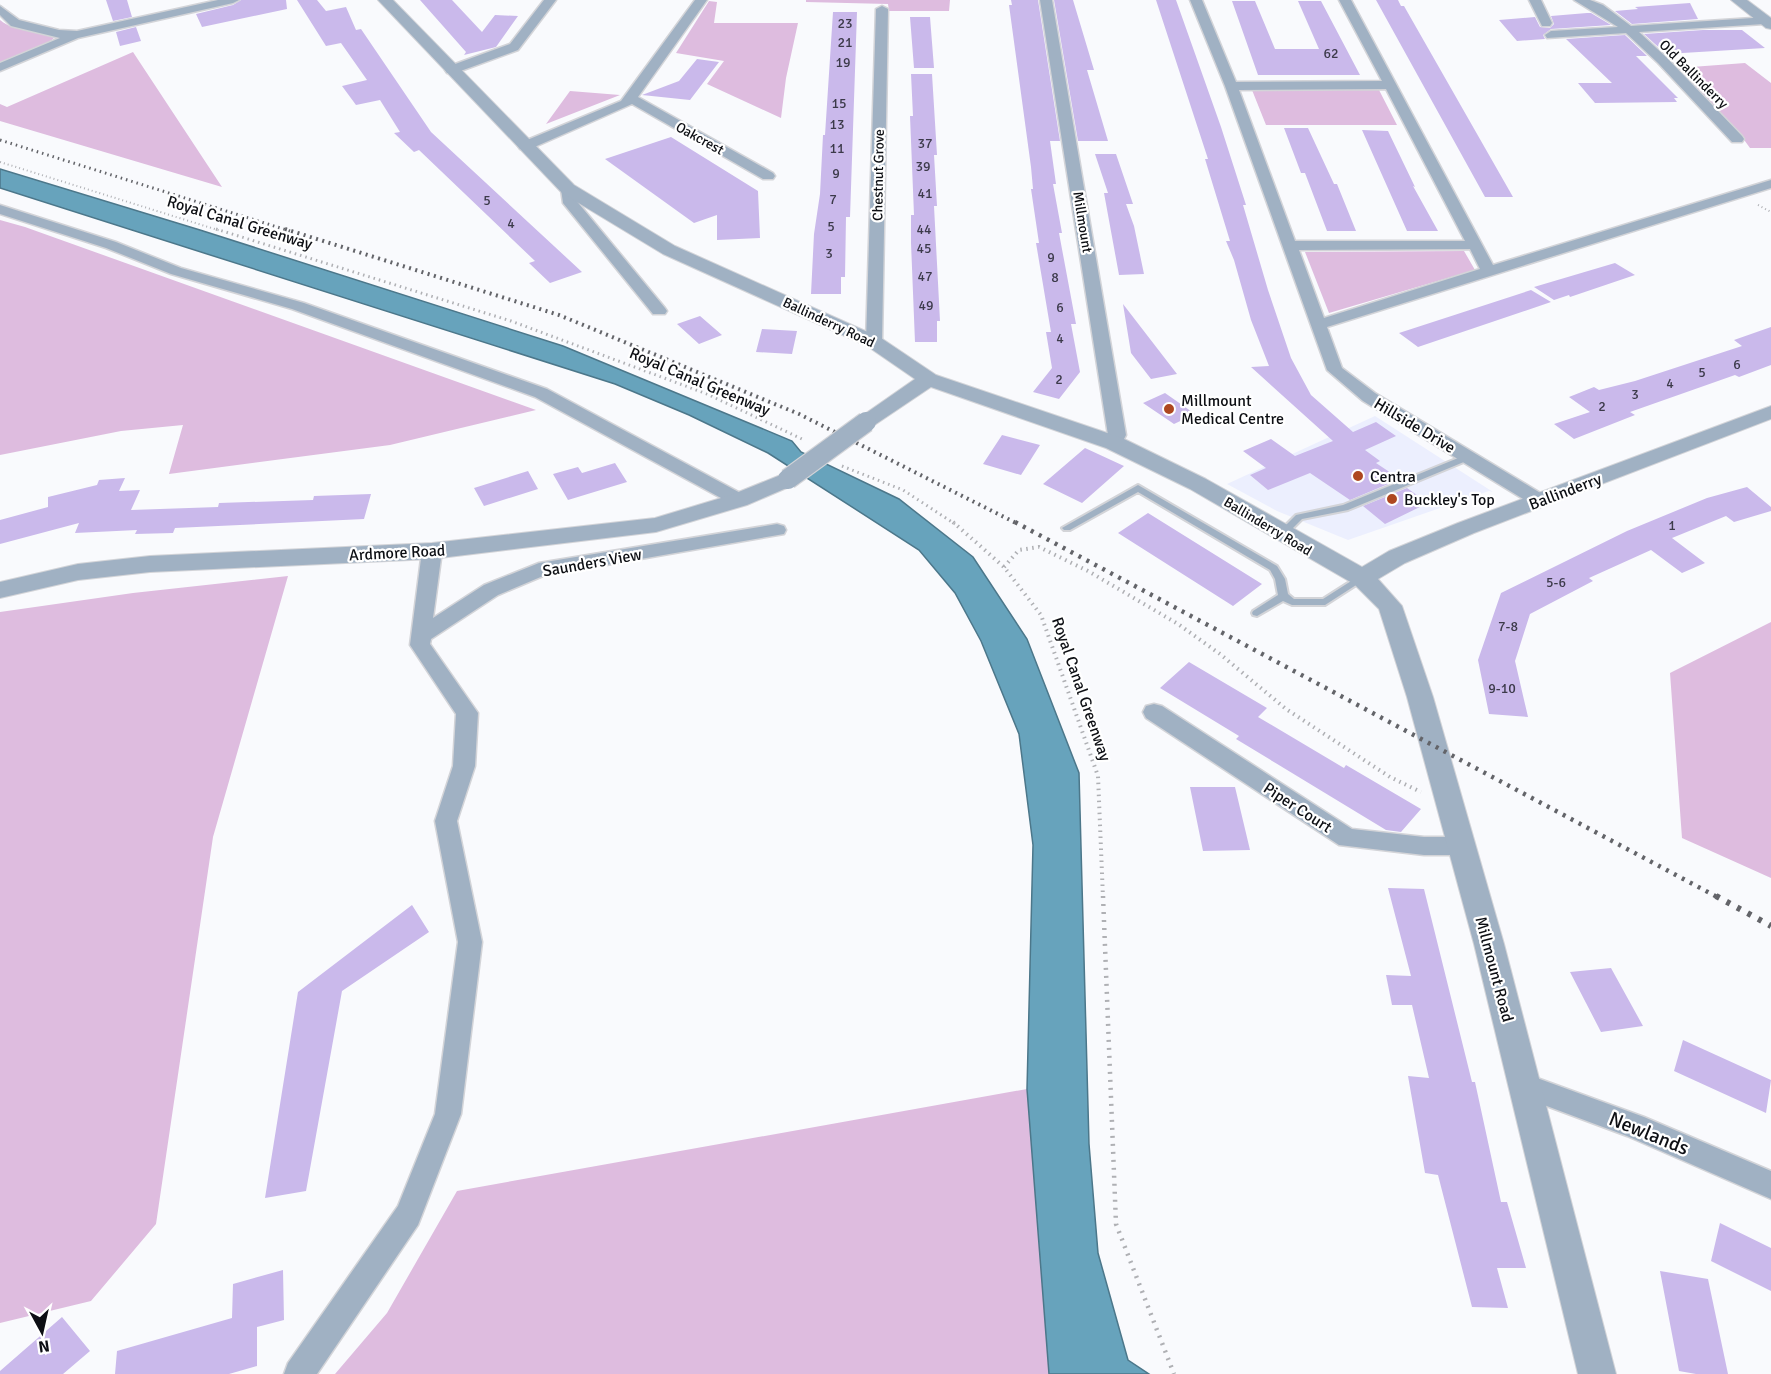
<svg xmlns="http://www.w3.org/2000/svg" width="1771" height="1374" viewBox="0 0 1771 1374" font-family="Signika,sans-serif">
  <rect width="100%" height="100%" fill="#f9fafd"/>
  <!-- built -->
  <path fill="#eceffe" d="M1375,416l118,76 -4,-1 -141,49 -71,-29 -50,-27z"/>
  <!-- green -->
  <path fill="#debcdf" d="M806,0h144l-1,11h-60l-1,-7 -82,-2z
    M709,1l8,1 -3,21h84l-12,55 -5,40 -74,-34 17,-23 -48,-8z
    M0,20c15,13 38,8 54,18l-7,6 -47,19z
    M133,52l89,135 -222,-66v-17l7,3z
    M1745,63l26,20v65h-21l-8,-11 -64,-69z
    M1252,90h127l18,35h-131z
    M570,91l50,4 -74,29z
    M0,220l25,7 511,183 -146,35 -221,29 14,-49 -62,6 -121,24z
    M1464,251l11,19 -146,43 -24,-61z
    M288,576l-75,261 -57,387 -65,77 -91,22v-711l133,-19z
    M1771,622v256l-89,-40 -12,-165z
    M1027,1089l22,285h-714l52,-61 70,-122z"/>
  <!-- water -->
  <path fill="#67a3bc" stroke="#4c778a" stroke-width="1.5" d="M0,169l200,61 363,116 229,95 9,11 98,47 74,58 54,82 52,134 10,371 9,109 30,107 21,14h-100l-22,-285 6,-244 -14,-111 -38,-93 -26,-48 -36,-43 -151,-97 -79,-38 -74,-31 -615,-196z"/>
  <!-- building -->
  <path fill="#cab9eb" d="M106,0h21l5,17 -19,4z
    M241,0h45l1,9 -85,18 -6,-13 37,-9z
    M297,0h20l9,11 20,-4 10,23 5,-1 70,103 151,140 -32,11 -21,-20 6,-2 -116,-111 -5,2 -20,-19 6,-1 -20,-32 -24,5 -14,-19 25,-6 -26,-37 -15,3z
    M420,0h32l30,32 13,-17 23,1 -22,31 -32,8 2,-3z
    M1011,0h27l22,141h-10l6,43h-3l9,49h-3l17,91h-5l9,48 -21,27 -26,-7 19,-24 -6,-36h5l-15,-89h3l-8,-54h2l-2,-22 -22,-162h3z
    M1054,0h19l21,70h-7l21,71h-30z
    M1156,0h20l45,127 25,78h-3l25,85 23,68 20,37 42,37 23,-10 20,14 -31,14 15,11 -4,2 24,16 -50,21 -40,-27 -42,17 -18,-15 16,-7 -23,-17 28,-12 24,17 38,-15 -82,-74 18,-1 -18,-46 -17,-60 -8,-19h4l-25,-82h3z
    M1376,0h22l3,6h3l109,191h-28z
    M1232,1h23l20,48h44l-21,-48h23l39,74h-102z
    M1690,3l8,16 -66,5 -17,-13 23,-2 -3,-2z
    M833,12h24l-7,205h-4l-1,60h-4v17h-30l3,-60 6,-40 3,-59h2z
    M1587,13h4l20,12 -60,4 -8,6 2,4 -28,2 -18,-21 36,-3 5,10 10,1 4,-4 -3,-8z
    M910,17h20l4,51h-20z
    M136,27l5,14 -21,5 -4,-14z
    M1703,30h39l23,18 -99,6 -22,-20z
    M1625,35l22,21h-11l42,42h-4l3,4 -82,1 -17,-20h34l-46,-44z
    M697,59l22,3 -29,38 -48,-5 37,-14z
    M911,74h21l5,81h-3l3,51h-3l6,115h-3v21h-22l-4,-99v-28h3l-4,-99h3z
    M1284,128h24l26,56h3l19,47h-29l-22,-58h-4z
    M1362,130l26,1 27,56 -2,-1 25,45h-31z
    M671,137l87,54 2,47 -43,2v-25l-23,8 -89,-64z
    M1095,154h21l17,50h-7l8,22 10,48 -25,1 -15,-82h4z
    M1615,263l20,12 -65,22 -1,-2 -15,5 -20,-13z
    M1531,290l20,12 -133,45 -19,-14z
    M1123,304l54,70 -26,5 -20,-26z
    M700,316l22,19 -23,9 -22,-20z
    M1771,327v38l-32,12 -4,-2 -105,37 5,3 -61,24 -20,-15 36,-12 -21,-15 25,-10 5,3 36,-9 107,-35 -8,-6z
    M762,329l35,2 -5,23 -36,-2z
    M1165,393l30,21 -21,10 -31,-21z
    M1002,435l38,10 -19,30 -38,-11z
    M1085,448l39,18 -42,37 -39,-19z
    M615,463l12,19 -59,18 -15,-26 25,-7 4,6z
    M528,471l10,18 -54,17 -10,-18z
    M125,478l-6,13 21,-1 -9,20 87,-3 1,-4 94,-3 1,-4 57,-2 -7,25 -189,9 -2,5 -38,1 2,-4 -62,3 4,-10 -79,21v-24l48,-13v-10l49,-12 2,-5z
    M1747,487l24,20v4l-37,11 -8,-6 -54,22 33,25 -23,10 -31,-23 -62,28 4,3 -63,33 -15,47 13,56 -39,-3 -11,-54 23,-67 126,-62 80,-33z
    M1407,488l21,15 -43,21 -22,-18z
    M1148,513l114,71 -29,22 -115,-73z
    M1189,662l78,46 -9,9 86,51 2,-3 75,44 -20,23 -15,-2 -150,-91 3,-3 -79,-48z
    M1190,787h45l15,63 -47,1z
    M1388,888l36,1 48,193h3l26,120h6l19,66h-29l11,40 -36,-1 -34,-132 -13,-2 -17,-97 21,2 -17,-73h-20l-6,-30 25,1z
    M412,905l17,27 -87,59 -36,200 -41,7 33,-206z
    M1611,968l32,58 -42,6 -31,-60z
    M1683,1040l88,40 -5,33 -92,-42z
    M1720,1223l51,25v43l-60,-30z
    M283,1270l1,50 -27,7v39l-28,8h-114l2,-23 115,-33 1,-34z
    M1660,1271l48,8 20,95h-32l-17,-3z
    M62,1317l28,34 -27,23h-63v-3z"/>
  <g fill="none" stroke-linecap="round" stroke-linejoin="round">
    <defs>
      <path id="service" d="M1468,454l4,3 -1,2 -123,51 -46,9 -17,17 -3,1 -5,-3 19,-19 47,-10z
        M1138,485l139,81 8,13 3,15 6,5h29l36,-23h6l2,2 -42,27h-33l-9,-4 -26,15 -4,-1 -1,-2 1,-2 25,-16 -3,-16 -5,-9 -132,-78 -68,38h-6l-2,-2z"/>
      <path id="minor" d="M218,0h21l-6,3 -155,35 -78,33v-8l60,-25 -49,-12 -11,-11v-9l19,14 40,10 18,1z
        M544,0h12l-38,50 -63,23h-8l-2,-3 2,-3 63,-23z
        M695,0h12l-69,97 135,76 2,3 -2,3h-10l-131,-75 -102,45h-10l-2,-3 2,-3 101,-42z
        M1040,0h12l74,435 -6,12h-12l-3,-4 3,-8z
        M1190,0h12l34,82 146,-1 -43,-81h12l142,265 278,-85v8l-444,139 15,41 33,25 172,104 2,4 -2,4h-14l-170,-104 -36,-31 -102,-284zM1386,89l79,152h-170l-56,-151zM1470,249l10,20 -156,49 -25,-68z
        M1529,0h12l11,23 -2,3h-8z
        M1574,0h16l13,5 28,21 137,-9v6l-4,1 -125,8 28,26 75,78 2,3 -2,3h-10l-74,-79 -32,-30 -79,5 -2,-3 6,-4 67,-4z
        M882,6l6,3 -6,333 -8,5 -8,-5 10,-333z
        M568,185l7,4v10l90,109 2,3 -2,3h-12l-90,-111 -2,-14z
        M0,205l116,37 65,26 123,35 243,86 199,107 2,4 -2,4h-14l-197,-107 -243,-88 -121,-35 -65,-26 -106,-34z
        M777,524l7,2 2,4 -2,4 -241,42 -45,19 -67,44 -1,5 48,69 -3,53 -18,55 25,121 -21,172 -43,111 -101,149h-33l4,-11 110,-157 37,-92 23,-172 -23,-121 18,-55 3,-52 -46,-69 12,-94 3,-5 7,-1 7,1 3,5 -9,67 51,-33 55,-22z
        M1154,704l8,2 190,123 72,8h38l8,2 4,7 -4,7 -8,2h-38l-85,-10 -193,-127 -3,-6 3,-6z
        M1526,1074l118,43 127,54v28l-144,-63 -110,-41 -4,-9 4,-9z"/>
      <path id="tertiary" d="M378,0h15l181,185 101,61 206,92 55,37 186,63 84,41 156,88 27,-16 69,-28 313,-117v13l-297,114 -69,30 -27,16 24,27 31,91 71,247 112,430h-38l-104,-430 -67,-247 -28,-88 -25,-25 -164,-95 -84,-41 -175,-61 -58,39 -7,2 -7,-2 -4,-4 4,-4 56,-39 -48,-33 -204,-92 -101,-61z
        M1731,0h16l24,18v11l-5,-1z
        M788,472l8,2 3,5 -3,5 -49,21 -91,27 -224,27 -282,13 -72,8 -78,18v-16l78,-18 72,-8 282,-13 223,-25 76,-23z"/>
    </defs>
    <!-- service casing -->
    <use href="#service" stroke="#d3d4d8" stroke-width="4"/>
    <!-- minor casing -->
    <use href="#minor" stroke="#d3d4d8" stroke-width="3"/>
    <!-- tertiary casing -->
    <use href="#tertiary" stroke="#d3d4d8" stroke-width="2"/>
    <!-- path-far3 -->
    <path stroke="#afb0b4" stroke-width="2" stroke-dasharray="1 3" stroke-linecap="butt" d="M0,162l221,69
      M1758,205l13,7"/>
    <!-- path-far2 -->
    <path stroke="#afb0b4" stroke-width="3" stroke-dasharray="1.5 4" stroke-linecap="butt" d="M216,229l295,92 196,73 95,45 1,3
      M842,466l61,24 52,34"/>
    <!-- path-far1 -->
    <path stroke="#afb0b4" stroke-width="4" stroke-dasharray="1.5 4.5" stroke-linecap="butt" d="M953,522l51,45 37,48 57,161 5,122
      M1004,567l15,-17 20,-3 49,24 90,53 42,30 66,55 104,68 31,15"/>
    <!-- path -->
    <path stroke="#afb0b4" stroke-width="4.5" stroke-dasharray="2 6" stroke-linecap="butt" d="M1103,896l13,328 58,150"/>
    <!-- service -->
    <use href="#service" fill="#a0b1c3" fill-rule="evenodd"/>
    <!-- minor -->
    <use href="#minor" fill="#a0b1c3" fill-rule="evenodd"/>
    <!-- tertiary -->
    <use href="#tertiary" fill="#a0b1c3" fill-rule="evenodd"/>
    <!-- rail-far3 -->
    <path stroke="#636469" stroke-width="3" stroke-dasharray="1.5 4" stroke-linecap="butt" d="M0,140l290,91"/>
    <!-- rail-far2 -->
    <path stroke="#636469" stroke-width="4" stroke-dasharray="2 4.5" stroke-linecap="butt" d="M285,229l274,86 240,99 219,110"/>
    <!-- rail-far1 -->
    <path stroke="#636469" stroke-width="4.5" stroke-dasharray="3 6" stroke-linecap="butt" d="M1015,522l704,376"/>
    <!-- rail -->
    <path stroke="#636469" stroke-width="6" stroke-dasharray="4 8" stroke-linecap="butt" d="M1716,896l55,30"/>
    <defs>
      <path id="tertiary-bridge" d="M788,479l78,-57"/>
    </defs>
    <!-- tertiary-bridge casing -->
    <use href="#tertiary-bridge" stroke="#d3d4d8" stroke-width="22" stroke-linecap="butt"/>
    <!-- tertiary-bridge -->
    <use href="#tertiary-bridge" stroke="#a0b1c3" stroke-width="20"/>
  </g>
  <!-- markers -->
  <g fill="#ae4720" stroke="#fff" stroke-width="2">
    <circle cx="1169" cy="409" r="6"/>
    <circle cx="1358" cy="476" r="6"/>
    <circle cx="1392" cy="499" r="6"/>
  </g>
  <g text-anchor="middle" stroke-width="4.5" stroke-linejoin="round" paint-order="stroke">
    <!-- number labels -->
    <g font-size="14" fill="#3c3a4a">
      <text x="845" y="28">23</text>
      <text x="845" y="47">21</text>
      <text x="1331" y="58">62</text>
      <text x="843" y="67">19</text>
      <text x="839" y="108">15</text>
      <text x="837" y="129">13</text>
      <text x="925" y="148">37</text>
      <text x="837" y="153">11</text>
      <text x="923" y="171">39</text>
      <text x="836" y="178">9</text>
      <text x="925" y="198">41</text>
      <text x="833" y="204">7</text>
      <text x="487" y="205">5</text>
      <text x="511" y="228">4</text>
      <text x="831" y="231">5</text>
      <text x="924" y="234">44</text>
      <text x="924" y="253">45</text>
      <text x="829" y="258">3</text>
      <text x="1051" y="262">9</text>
      <text x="925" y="281">47</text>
      <text x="1055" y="282">8</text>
      <text x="926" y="310">49</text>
      <text x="1060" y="312">6</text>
      <text x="1060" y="343">4</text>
      <text x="1737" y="369">6</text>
      <text x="1702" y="377">5</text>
      <text x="1059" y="384">2</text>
      <text x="1670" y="388">4</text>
      <text x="1635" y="399">3</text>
      <text x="1602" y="411">2</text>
      <text x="1672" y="530">1</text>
      <text x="1556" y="587">5-6</text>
      <text x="1508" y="631">7-8</text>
      <text x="1502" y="693">9-10</text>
    </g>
    <!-- far-street labels -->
    <g font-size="14" fill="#0d0f14" stroke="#fff">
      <text transform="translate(1694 74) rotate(45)" y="5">Old Ballinderry</text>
      <text transform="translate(700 138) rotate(29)" y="5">Oakcrest</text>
      <text transform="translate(878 175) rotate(-89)" y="5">Chestnut Grove</text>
      <text transform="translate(1083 222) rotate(81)" y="5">Millmount</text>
      <text transform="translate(829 322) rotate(25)" y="5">Ballinderry Road</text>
      <text transform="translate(1268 526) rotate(31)" y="5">Ballinderry Road</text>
    </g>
    <!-- street labels -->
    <g font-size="16" fill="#0d0f14" stroke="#fff">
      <text transform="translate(240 222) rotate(17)" y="6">Royal Canal Greenway</text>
      <text transform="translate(700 381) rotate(23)" y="6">Royal Canal Greenway</text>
      <text transform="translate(1415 425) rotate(31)" y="6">Hillside Drive</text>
      <text transform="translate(1565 491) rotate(-21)" y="6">Ballinderry</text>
      <text transform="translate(397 552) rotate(-3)" y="6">Ardmore Road</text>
      <text transform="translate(592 562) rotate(-10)" y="6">Saunders View</text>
      <text transform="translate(1082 689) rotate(71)" y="6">Royal Canal Greenway</text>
      <text transform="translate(1298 807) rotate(33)" y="6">Piper Court</text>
      <text transform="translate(1495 969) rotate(75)" y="6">Millmount Road</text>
    </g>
    <!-- poi labels -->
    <g font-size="16" fill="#0d0f14" stroke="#fff" text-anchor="start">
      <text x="1181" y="406">Millmount<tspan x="1181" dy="18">Medical Centre</tspan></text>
      <text x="1370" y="482">Centra</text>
      <text x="1404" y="505">Buckley's Top</text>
    </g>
    <!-- near-street labels -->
    <g font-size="20" fill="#0d0f14" stroke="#fff">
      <text transform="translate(1649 1133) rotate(22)" y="7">Newlands</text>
    </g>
  </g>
  <!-- north arrow -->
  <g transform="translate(42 1332) rotate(172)" stroke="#ffffff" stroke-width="4.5" paint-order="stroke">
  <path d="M0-4.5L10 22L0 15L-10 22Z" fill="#0d0f14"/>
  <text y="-9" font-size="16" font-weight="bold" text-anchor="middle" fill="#0d0f14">N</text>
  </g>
</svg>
